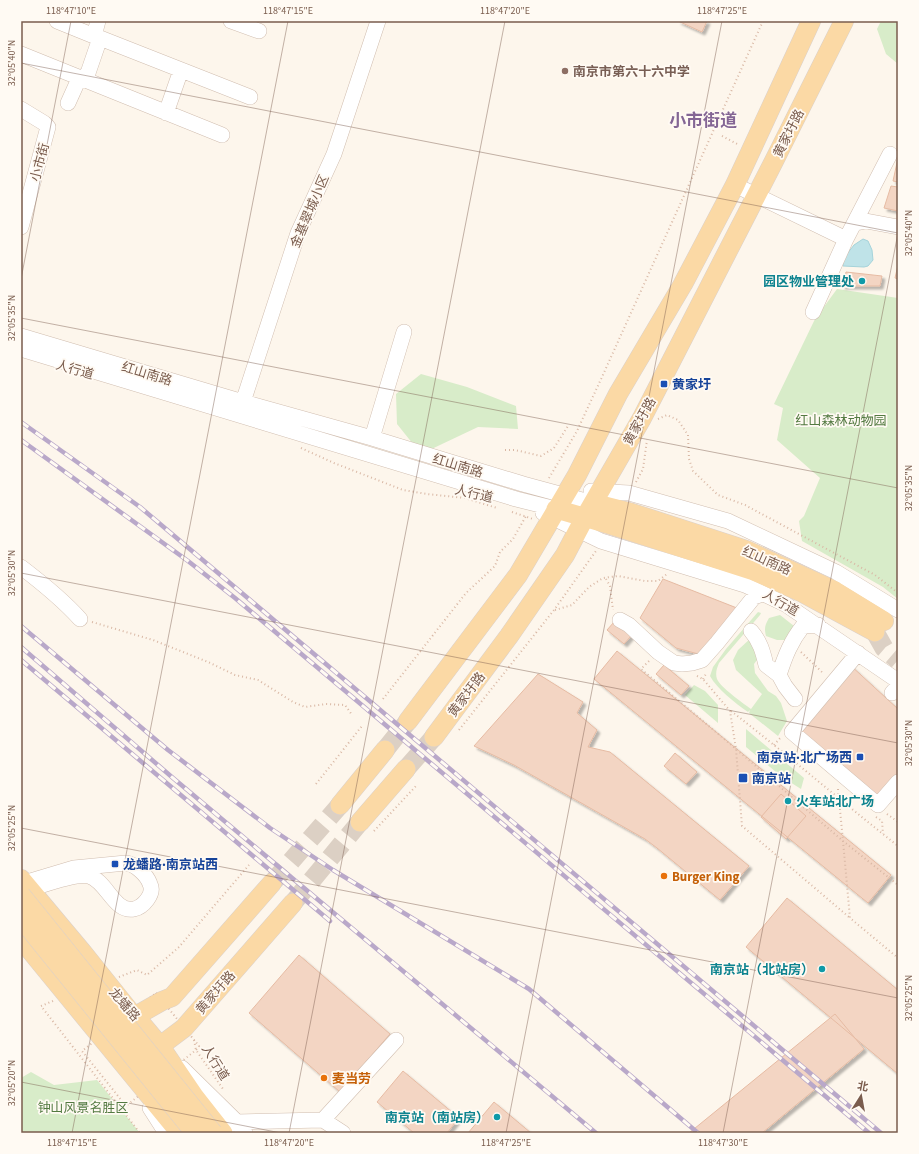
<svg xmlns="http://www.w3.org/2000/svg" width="919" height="1154" viewBox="0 0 919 1154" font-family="'Source Sans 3','Noto Sans SC',sans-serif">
  <defs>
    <filter id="shadow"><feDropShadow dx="3" dy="3" stdDeviation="1" flood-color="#0004"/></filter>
  </defs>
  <rect width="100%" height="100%" fill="#fdf6ec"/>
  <!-- green -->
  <path fill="#d8ecc9" d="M881,21h17v43l-12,-10 -9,-25z
    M837,289l61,9v301l-15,-12 -81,-46 -3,-20 5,-5 16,-38 -43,-38 6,-32 -9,-4 41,-85z
    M421,374l46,13 49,19 2,23 -40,-2 -57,27 -24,-30 -1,-30z
    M758,612l3,1 -1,2 -41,48c-2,5 -4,10 -2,16 3,8 26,24 34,30l11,-15 -26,-24 -3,-10 5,-10 13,-12 9,18 -6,8 1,9 13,18 8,5 5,7 6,18 -9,15 -29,-23 1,-3 -2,2c-13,-9 -31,-23 -38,-36l3,-9 13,-18z
    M780,615l14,11 -7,14h-10l-11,-4c-2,-8 -1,-11 3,-18z
    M694,685l11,6 13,14v18l-33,-28z
    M746,729l58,49 -3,11 -19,-12 -36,-30z
    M31,1072l23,13 43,-5 43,53h-119v-55z"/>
  <!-- water -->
  <path fill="#bfe3e8" stroke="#a5d3da" d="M863,239l5,2 4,9 1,10 -5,6 -4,1 -21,-1v-7l11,-14z"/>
  <!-- building -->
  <path fill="#f3d5c3" stroke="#e6bba3" filter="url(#shadow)" d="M678,21h29l-5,11z
    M898,158v24l-5,-1z
    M891,186l7,1v24l-14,-3z
    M898,265v14l-3,-1z
    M846,272l36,4 -2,10h-38z
    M663,579l79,31 -40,45 -26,-7 -36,-30z
    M614,622l17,14 -7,8 -17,-14z
    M617,651l274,224 -23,28 -274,-224z
    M849,664l49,45v73l-20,23 -86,-73z
    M664,665l25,21 -8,9 -25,-21z
    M538,674l45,28 -6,11 20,17 -9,17 22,5 139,114 -29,34 -63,-52 -12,-9 -131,-74 -40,-19z
    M675,753l22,19 -11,12 -22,-18z
    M781,794l25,22 -20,23 -25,-22z
    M787,898l111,92v84l-152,-127z
    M299,955l91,79 -50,58 -91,-79z
    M835,1014l29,35 -102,84h-73z
    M403,1071l56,47 -12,15h-33l-37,-31z
    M494,1102l37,31h-63z"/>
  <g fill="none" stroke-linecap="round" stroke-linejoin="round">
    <!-- major-tunnel -->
    <path stroke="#dcd0c4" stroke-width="19" stroke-dasharray="19 10" stroke-linecap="butt" d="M875,632l9,16 14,12
      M385,750l23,-29
      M406,769l28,-32
      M272,883l68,-78
      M293,903l67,-81"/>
    <defs>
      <path id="minor" d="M57,21l37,15 4,-15
        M231,21l28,10
        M100,38l150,59
        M21,54l201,81
        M68,103l9,-20 11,-10 12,-35 -6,-2
        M21,109l23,14 4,4 -27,100
        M166,113l15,-43
        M735,185l111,54 -33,73
        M856,223l10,-2 32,6
        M846,239l44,-85
        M21,336l222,66 129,36 151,46 70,19
        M21,349l495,150 40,10
        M243,402l55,-169 36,-79 44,-133
        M372,438l32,-106
        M591,491l38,2 99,28 108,51 62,38
        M543,513l58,28 144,44 40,19 113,77
        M21,567c21,16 41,32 59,52
        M620,620l9,5 29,27 16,11 8,1 10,-1 10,-3 15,-17 37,-46 9,-3
        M751,631c9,10 12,21 15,34l13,10
        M858,653l-66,79 86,73 20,-23
        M892,693l6,-7
        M795,699l-10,-13 -6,-11c6,-19 12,-34 24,-49l15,-1
        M24,883l50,-15 52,-5c9,1 21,12 24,21 5,10 -7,23 -16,25 -20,4 -27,-28 -45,-33 -14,-3 -45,9 -59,13
        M182,1068l55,54 8,11
        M150,1108l16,25
        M323,1120l73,-80
        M211,1133l26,-11 86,-2 20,13"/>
      <path id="major" d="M593,503l39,10 114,37 89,41 49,30
        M556,509l55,16 143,46 47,21 74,40
        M408,721l110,-146 59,-100 41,-81 65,-110 52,-99 76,-164
        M434,737l75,-101 56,-81 20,-38 57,-99 131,-255 71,-142
        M340,805l45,-55
        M360,822l46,-53
        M21,879l62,74 48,60 4,3 25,30 34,50 29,37
        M21,939l159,194
        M125,1022l37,-21 10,-4 100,-114
        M150,1051l10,-5 24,-18 109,-125"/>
    </defs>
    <!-- minor casing -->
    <use href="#minor" stroke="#d1beb0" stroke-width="16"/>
    <!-- major casing -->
    <use href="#major" stroke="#dad1cd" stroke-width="20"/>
    <!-- path -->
    <path stroke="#d9b8a5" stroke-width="2" stroke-dasharray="1 3" stroke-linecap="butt" d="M722,136l17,9
      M658,419l9,-4 11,5 10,15 1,24 4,12 25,24 27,10 130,70 23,18
      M301,448l33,15 69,27 24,4 38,4 32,10
      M505,450h10l26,6 13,-8 14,-22
      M549,478l28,-47 25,-54 161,-356
      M636,482l7,-13 4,-29
      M512,512l21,7
      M606,579l4,7 3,24
      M555,610l17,-5 17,-18 14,-9 15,-2 27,5h13l9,-7
      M92,622l61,18 55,22 27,13 23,5 35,22 12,5 21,-3 19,1 7,10
      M801,652l23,22
      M649,661l-8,8 95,80 6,77 108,92
      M697,676l6,3 27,32 6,38 107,92 7,77 48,40
      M703,679l4,-7
      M383,699l83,-106 29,-27 5,-14 13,-13 13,-23
      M731,711c57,44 111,91 167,135
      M459,730l95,-120 42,-59
      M774,745l7,-8
      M316,784l46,-58
      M838,789l5,52 55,44
      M887,814l11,8
      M876,817l6,4 1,13
      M374,831l42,-45
      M119,977l18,-7 10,5 32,-28 70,-82
      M156,993l43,53 -3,4 -70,56 -44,-55z
      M53,1001l-12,5 99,127
      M194,1040l2,10 27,39"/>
    <!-- minor -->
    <use href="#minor" stroke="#fff" stroke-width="15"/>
    <!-- major -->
    <use href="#major" stroke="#fbd9a5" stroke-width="19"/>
    <defs>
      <path id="rail" d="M21,422l119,85 741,626
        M21,440l167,121 47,37 634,535
        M21,626l147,124 102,78 63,42 196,119 169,144
        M21,647l152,131 423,355
        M21,660l309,261"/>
    </defs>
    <!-- rail casing -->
    <use href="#rail" stroke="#b9a8c9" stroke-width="4.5"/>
    <!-- rail -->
    <use href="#rail" stroke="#fffaf3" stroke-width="3" stroke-dasharray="9" stroke-linecap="butt"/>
    <defs>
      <path id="major-bridge" d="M21,895l192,238
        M21,918l174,215"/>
    </defs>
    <!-- major-bridge casing -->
    <use href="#major-bridge" stroke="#dad1cd" stroke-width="20" stroke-linecap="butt"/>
    <!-- major-bridge -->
    <use href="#major-bridge" stroke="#fbd9a5" stroke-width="19"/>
  </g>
  <!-- ticks -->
  <path fill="none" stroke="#7a5c4d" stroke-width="1" stroke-opacity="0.45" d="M21,63l877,170M21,279l50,-258M21,318l877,170M21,573l877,170M21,828l877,170M21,1082l260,51M72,1133l216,-1112M289,1133l216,-1112M506,1133l216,-1112M723,1133l175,-900"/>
  <!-- markers -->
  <circle fill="#8d6e63" stroke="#fffaf3" stroke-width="1.5" cx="565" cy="71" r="4"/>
  <g fill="#0f9aa8" stroke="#fffaf3" stroke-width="1.5">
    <circle cx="862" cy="281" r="4"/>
    <circle cx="788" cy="801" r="4"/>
    <circle cx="822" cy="969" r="4"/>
    <circle cx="497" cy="1117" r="4"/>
  </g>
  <g fill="#1a4fb4" stroke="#fffaf3" stroke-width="1.5">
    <rect x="660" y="380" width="8" height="8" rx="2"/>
    <rect x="856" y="753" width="8" height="8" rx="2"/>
    <rect x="738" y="773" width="10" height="10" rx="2"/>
    <rect x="111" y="860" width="8" height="8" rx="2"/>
  </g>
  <g fill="#e8710a" stroke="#fffaf3" stroke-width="1.5">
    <circle cx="664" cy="876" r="4"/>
    <circle cx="324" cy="1078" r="4"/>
  </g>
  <g text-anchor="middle" stroke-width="3.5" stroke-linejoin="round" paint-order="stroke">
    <!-- education labels -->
    <g font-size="13" font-weight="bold" fill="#785e54" stroke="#fffaf3" text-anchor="start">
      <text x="573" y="76">南京市第六十六中学</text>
    </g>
    <!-- street labels -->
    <g font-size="13" fill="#7a5c4d" stroke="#fffaf3">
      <text transform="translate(788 133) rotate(-63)" y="5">黄家圩路</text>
      <text transform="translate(39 162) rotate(-75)" y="5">小市街</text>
      <text transform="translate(309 211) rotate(-67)" y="5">金基翠城小区</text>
      <text transform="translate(75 369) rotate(16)" y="5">人行道</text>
      <text transform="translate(147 373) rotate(17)" y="5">红山南路</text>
      <text transform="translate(639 421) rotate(-61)" y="5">黄家圩路</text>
      <text transform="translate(458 465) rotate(17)" y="5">红山南路</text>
      <text transform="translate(474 493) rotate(13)" y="5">人行道</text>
      <text transform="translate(767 560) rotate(24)" y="5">红山南路</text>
      <text transform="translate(781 602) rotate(30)" y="5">人行道</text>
      <text transform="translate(466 694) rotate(-53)" y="5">黄家圩路</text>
      <text transform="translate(215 992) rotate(-49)" y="5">黄家圩路</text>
      <text transform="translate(125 1004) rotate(49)" y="5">龙蟠路</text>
      <text transform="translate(216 1062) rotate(58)" y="5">人行道</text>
    </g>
    <!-- culture labels -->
    <g font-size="13" font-weight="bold" fill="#0d838f" stroke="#fffaf3" text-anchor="end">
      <text x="854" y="286">园区物业管理处</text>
      <text x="796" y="806" text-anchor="start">火车站北广场</text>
      <text x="814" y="974">南京站（北站房）</text>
      <text x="489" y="1122">南京站（南站房）</text>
    </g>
    <!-- transit labels -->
    <g font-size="13" font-weight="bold" fill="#164399" stroke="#fffaf3" text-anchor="start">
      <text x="672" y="389">黄家圩</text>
      <text x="852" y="762" text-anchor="end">南京站·北广场西</text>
      <text x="752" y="783">南京站</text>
      <text x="123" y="869">龙蟠路·南京站西</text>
    </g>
    <!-- park labels -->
    <g font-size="13" fill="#537a41" stroke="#fffaf3">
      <text x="841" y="425">红山森林动物园</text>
      <text x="83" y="1112">钟山风景名胜区</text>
    </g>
    <!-- food labels -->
    <g font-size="13" font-weight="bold" fill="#c56008" stroke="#fffaf3" text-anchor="start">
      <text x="672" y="881">Burger King</text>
      <text x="332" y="1083">麦当劳</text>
    </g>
    <!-- district labels -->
    <g font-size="17" font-weight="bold" fill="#846695" stroke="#fffaf3">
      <text x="703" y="126">小市街道</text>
    </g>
  </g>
  <!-- border -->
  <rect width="919" height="1154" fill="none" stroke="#fffaf3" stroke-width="44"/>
  <!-- north arrow -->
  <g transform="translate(861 1096) rotate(11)" stroke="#fffaf3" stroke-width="3" paint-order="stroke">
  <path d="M0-3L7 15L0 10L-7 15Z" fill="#7a5c4d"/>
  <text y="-6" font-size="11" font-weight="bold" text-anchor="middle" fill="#7a5c4d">北</text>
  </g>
  <rect x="22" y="22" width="875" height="1110" fill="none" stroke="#7a5c4d" stroke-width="1.5"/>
  <g font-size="10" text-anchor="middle" fill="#7a5c4d">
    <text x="71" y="14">118°47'10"E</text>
    <text x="288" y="14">118°47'15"E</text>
    <text x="505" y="14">118°47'20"E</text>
    <text x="722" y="14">118°47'25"E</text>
    <text transform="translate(11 63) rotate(-90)" y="4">32°05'40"N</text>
    <text transform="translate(908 233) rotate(-90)" y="4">32°05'40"N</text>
    <text transform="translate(11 318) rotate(-90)" y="4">32°05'35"N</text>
    <text transform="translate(908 488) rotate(-90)" y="4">32°05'35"N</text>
    <text transform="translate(11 573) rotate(-90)" y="4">32°05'30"N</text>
    <text transform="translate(908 743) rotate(-90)" y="4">32°05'30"N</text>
    <text transform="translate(11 828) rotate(-90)" y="4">32°05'25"N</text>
    <text transform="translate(908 998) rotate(-90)" y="4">32°05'25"N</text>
    <text transform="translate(11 1083) rotate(-90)" y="4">32°05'20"N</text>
    <text x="72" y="1146">118°47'15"E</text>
    <text x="289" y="1146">118°47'20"E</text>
    <text x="506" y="1146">118°47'25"E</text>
    <text x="723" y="1146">118°47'30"E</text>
  </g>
</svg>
